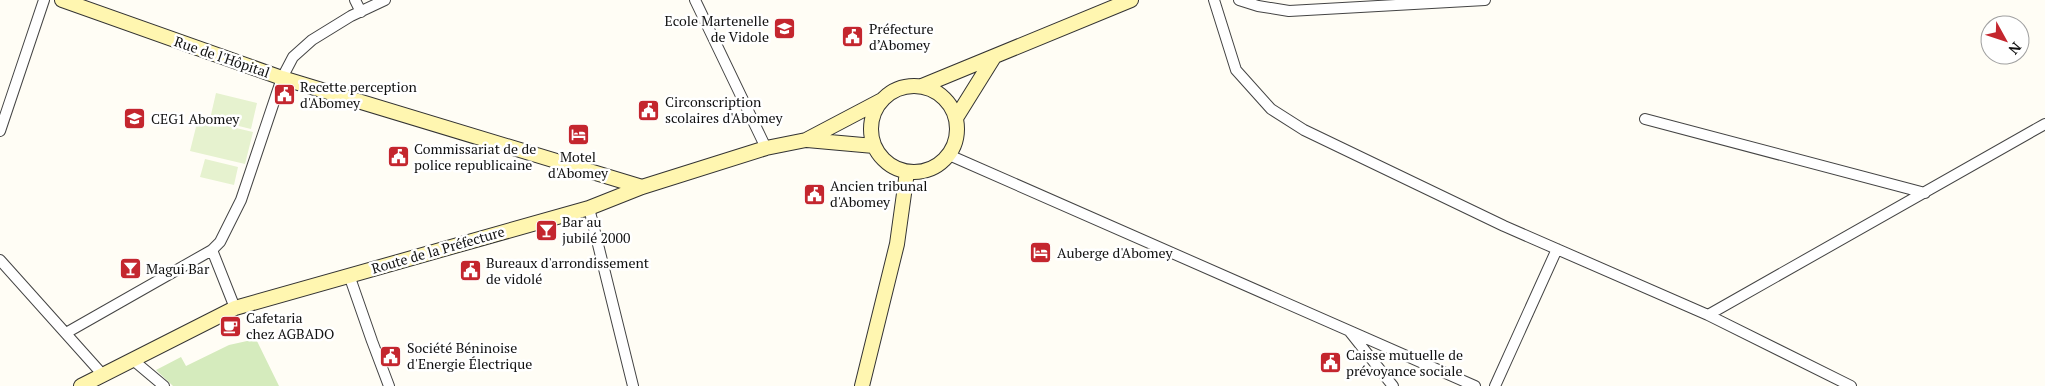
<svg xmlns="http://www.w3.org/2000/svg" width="2045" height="386" viewBox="0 0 2045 386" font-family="'PT Serif',serif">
  <rect width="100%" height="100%" fill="#fffdf5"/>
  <!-- green -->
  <path fill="#d5ebbd" d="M256,339l23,47h-106l-17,-16 25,-13 5,9 43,-21z"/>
  <!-- pitch -->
  <path fill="#e6f2cf" d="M216,93l41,10 -6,26 -41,-10z
    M198,119l55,13 -8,32 -55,-13z
    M205,159l33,8 -4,18 -34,-8z"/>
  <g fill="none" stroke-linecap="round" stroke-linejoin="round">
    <defs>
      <path id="street" d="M355,0l6,12
        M695,0l71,148
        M1214,0l22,70 35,39 33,21 200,96 204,89 143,71
        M1239,0l19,6 31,5 196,-11
        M1645,119l280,74
        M0,131l44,-131
        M949,155l526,231
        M589,208l44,178
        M212,250l23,58
        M0,260l103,115
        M349,275l23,66 17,45
        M1708,315l337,-191
        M1350,332l43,54
        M66,333l146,-83 8,-8 21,-42 41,-122 11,-21 19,-17 39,-24 34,-16
        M133,360l31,26
        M1495,386l62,-137"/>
      <path id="secondary" d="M62,0l220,78 360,109
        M871 129a43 43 0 1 1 86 0a43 43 0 1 1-86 0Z
        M922,86l209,-86
        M956,118l38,-61
        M807,140l67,6
        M81,386l154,-78 354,-100 53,-21 124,-39 40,-8 76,-40
        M862,386l35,-142 10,-72"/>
    </defs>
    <!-- street casing -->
    <use href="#street" stroke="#444" stroke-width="12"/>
    <!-- secondary casing -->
    <use href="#secondary" stroke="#333" stroke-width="16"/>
    <!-- street -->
    <use href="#street" stroke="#fff" stroke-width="10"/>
    <!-- secondary -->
    <use href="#secondary" stroke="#fff6b0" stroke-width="14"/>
  </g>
  <!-- icons -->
  <defs>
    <symbol id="school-square" viewBox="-11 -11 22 22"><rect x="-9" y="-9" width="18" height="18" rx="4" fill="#c4262e" stroke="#fff"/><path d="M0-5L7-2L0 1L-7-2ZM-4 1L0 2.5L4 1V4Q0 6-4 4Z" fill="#fff"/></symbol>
    <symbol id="civic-square" viewBox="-11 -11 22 22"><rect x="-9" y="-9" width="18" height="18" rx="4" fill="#c4262e" stroke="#fff"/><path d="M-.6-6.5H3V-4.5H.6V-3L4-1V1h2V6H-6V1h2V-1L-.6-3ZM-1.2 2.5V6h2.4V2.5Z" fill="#fff"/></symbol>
    <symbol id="hotel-square" viewBox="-11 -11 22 22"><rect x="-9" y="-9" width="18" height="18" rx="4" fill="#c4262e" stroke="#fff"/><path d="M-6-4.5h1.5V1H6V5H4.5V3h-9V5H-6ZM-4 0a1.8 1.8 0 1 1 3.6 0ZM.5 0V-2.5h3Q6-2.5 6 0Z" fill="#fff"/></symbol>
    <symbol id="bar-square" viewBox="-11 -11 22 22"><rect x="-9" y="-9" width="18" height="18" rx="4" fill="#c4262e" stroke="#fff"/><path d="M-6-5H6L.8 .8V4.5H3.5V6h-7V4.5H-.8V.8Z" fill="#fff"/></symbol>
    <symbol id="cafe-square" viewBox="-11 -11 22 22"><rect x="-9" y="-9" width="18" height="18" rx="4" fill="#c4262e" stroke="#fff"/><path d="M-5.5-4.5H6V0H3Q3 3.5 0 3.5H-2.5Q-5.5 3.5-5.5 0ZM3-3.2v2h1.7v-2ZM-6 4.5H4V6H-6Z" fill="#fff"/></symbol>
  </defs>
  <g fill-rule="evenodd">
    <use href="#school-square" x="772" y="16" width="25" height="25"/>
    <use href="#civic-square" x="840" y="24" width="25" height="25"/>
    <use href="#civic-square" x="272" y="82" width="25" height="25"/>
    <use href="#civic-square" x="636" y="98" width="25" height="25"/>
    <use href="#school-square" x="122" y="106" width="25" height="25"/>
    <use href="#hotel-square" x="566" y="122" width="25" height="25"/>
    <use href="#civic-square" x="386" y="144" width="25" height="25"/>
    <use href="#civic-square" x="802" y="182" width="25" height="25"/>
    <use href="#bar-square" x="534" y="218" width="25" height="25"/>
    <use href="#hotel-square" x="1028" y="240" width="25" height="25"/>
    <use href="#bar-square" x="118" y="256" width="25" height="25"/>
    <use href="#civic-square" x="458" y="258" width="25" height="25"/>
    <use href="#cafe-square" x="218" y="314" width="25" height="25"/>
    <use href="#civic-square" x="378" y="344" width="25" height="25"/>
    <use href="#civic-square" x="1318" y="350" width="25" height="25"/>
  </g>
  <g text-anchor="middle" stroke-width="5" stroke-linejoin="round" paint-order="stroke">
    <!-- poi labels -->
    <g font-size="14" fill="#111" stroke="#fff" text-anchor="start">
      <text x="769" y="26" text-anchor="end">Ecole Martenelle<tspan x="769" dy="16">de Vidole</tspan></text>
      <text x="869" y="34">Préfecture<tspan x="869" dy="16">d’Abomey</tspan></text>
      <text x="300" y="92">Recette perception<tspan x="300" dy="16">d'Abomey</tspan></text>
      <text x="665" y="107">Circonscription<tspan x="665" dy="16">scolaires d'Abomey</tspan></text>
      <text x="151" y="124">CEG1 Abomey</text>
      <text x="414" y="154">Commissariat de de<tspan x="414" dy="16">police republicaine</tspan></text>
      <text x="578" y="162" text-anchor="middle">Motel<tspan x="578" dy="16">d'Abomey</tspan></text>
      <text x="830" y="191">Ancien tribunal<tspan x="830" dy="16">d'Abomey</tspan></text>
      <text x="562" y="227">Bar au<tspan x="562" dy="16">jubilé 2000</tspan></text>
      <text x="1057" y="258">Auberge d'Abomey</text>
      <text x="486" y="268">Bureaux d'arrondissement<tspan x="486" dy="16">de vidolé</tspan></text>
      <text x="146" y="274">Magui Bar</text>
      <text x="246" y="323">Cafetaria<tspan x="246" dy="16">chez AGBADO</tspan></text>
      <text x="407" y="353">Société Béninoise<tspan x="407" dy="16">d'Energie Électrique</tspan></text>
      <text x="1346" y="360">Caisse mutuelle de<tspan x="1346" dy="16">prévoyance sociale</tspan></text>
    </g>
    <!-- street labels -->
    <g font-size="14" fill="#111" stroke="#fff">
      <text transform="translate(222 57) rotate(19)" y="5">Rue de l'Hôpital</text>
      <text transform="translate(438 250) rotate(-16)" y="5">Route de la Préfecture</text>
    </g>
  </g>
  <!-- north arrow -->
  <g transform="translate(2005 40) rotate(130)"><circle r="24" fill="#ffffff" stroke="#a0a0a0"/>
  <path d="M0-4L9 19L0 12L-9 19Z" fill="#c4262e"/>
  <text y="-8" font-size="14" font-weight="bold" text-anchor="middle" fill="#111111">N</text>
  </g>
</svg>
